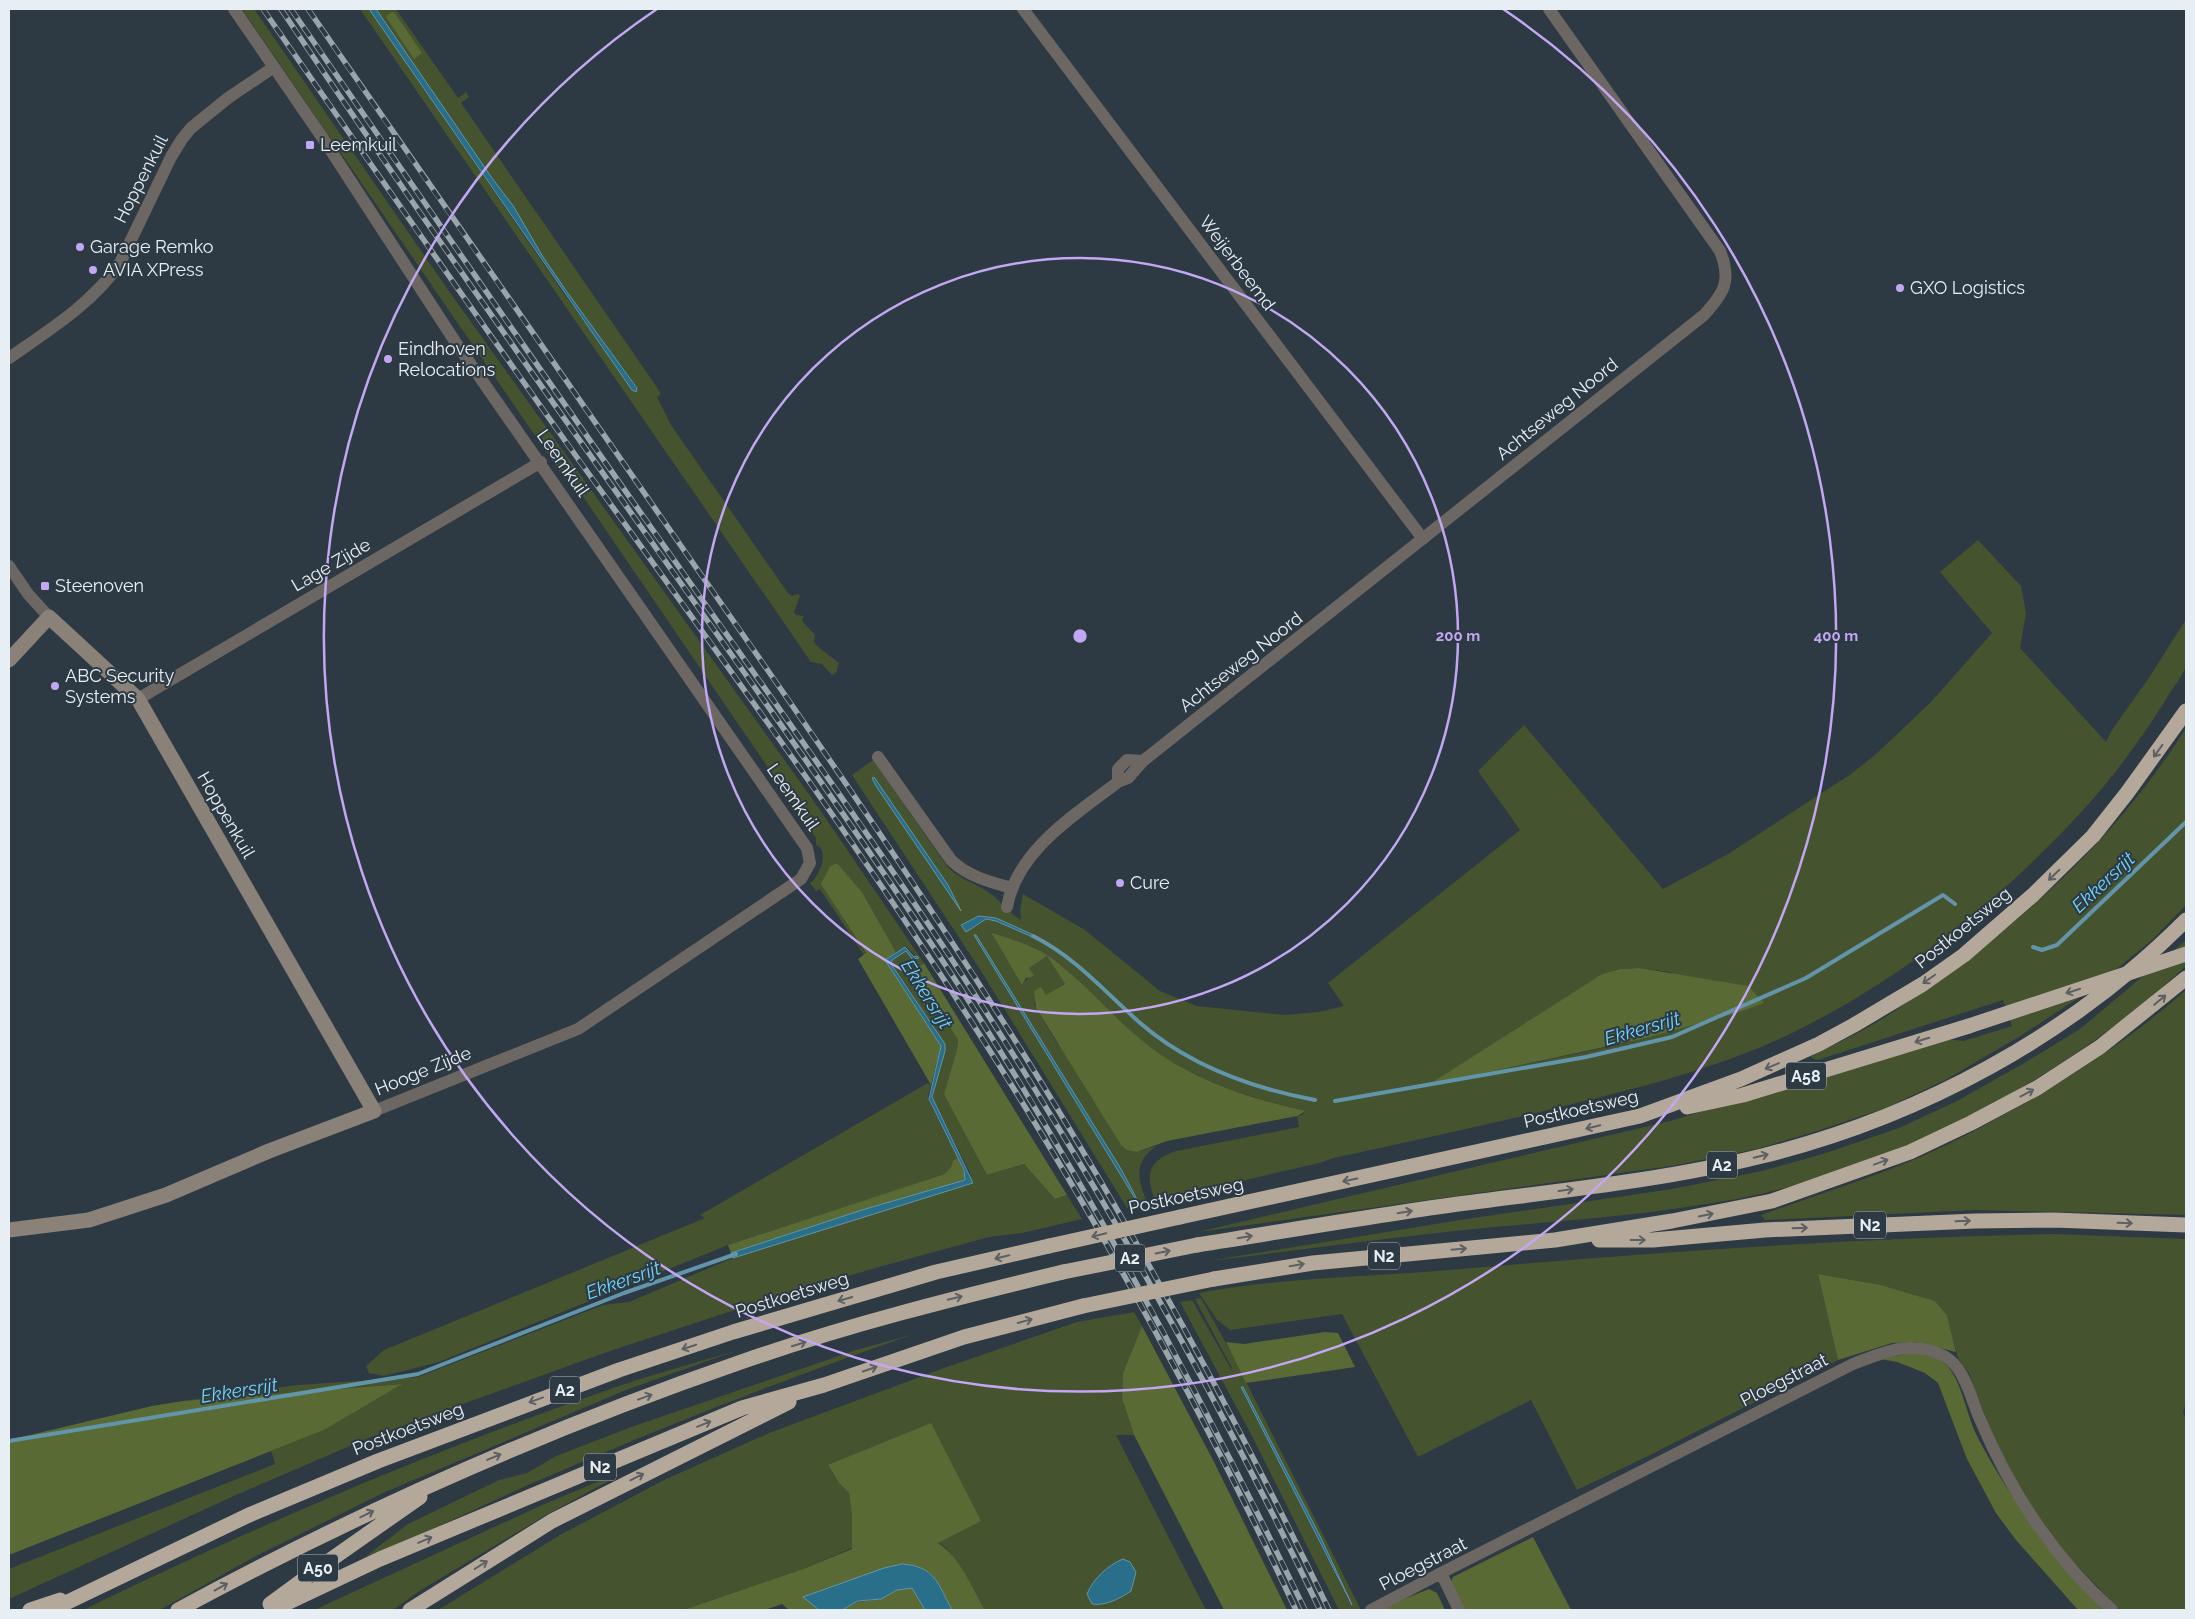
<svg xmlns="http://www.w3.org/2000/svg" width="2195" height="1619" viewBox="0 0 2195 1619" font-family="Raleway,sans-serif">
  <rect width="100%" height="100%" fill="#2d3943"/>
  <!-- green -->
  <path fill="#46532f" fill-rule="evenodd" d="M242,9h12l192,278 372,520 106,156 -10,7 44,70 -1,10 11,87 19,38 37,-11 31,35 12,-4 15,24 -60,14 -33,4 -110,30 -123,36 -146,48 -244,88 -130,56 -227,104v-30l266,-105 -4,-13 53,-21 76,-46 -217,17 114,-16 121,-8 185,-72 26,-3 104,-44 212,-68 25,-5 2,-3 -2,-9 -38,-76 9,-59 -50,-74 1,-4 14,-9 5,7 5,-1 -10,-11 -10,6 -34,-60 -25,-29 -7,3 -8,18 44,70 -2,1 -44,-66 -4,2 -6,-8c10,-7 20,-33 6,-38v-7l-247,-362 -7,-1z
    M360,9h9l195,285 72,98 1,-5 -70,-95 -24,-35 -29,-50 -22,-29 -116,-169h20l62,89 8,-6 3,5 -8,6 195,283 5,8 -4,3 14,28 117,168 4,3 6,-2 2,2 -6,16 2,3 8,1 -2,3 1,3 12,13 -1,7c6,8 17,14 25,21l-3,10 -4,2 -10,-11 -11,-2z
    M1978,540l43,46 5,27 -6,35 86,94 6,-12 36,-51 37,-58 1,-6c0,13 4,42 -1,54 -5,11 -14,21 -20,32 -24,38 -50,74 -81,108 -85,93 -184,172 -298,227 -60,28 -125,46 -189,62 -87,22 -175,41 -263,60l-15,5 -164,38c-10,-27 -7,-40 21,-50l123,-24 -2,-11 5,-1 4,-4c-55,-13 -112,-30 -157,-64 -28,-22 -51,-50 -78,-73 -9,-8 -18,-17 -30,-23 -15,-8 -33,-12 -49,-19l30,52 8,-8 -1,-8 18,-12 18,28 -31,19 2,5 19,32 82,112 20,-6c-24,15 -20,35 -9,57l-8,2 -95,-159 -70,-111 164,270 -12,3 -146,-237 -129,-196 21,-15 74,106c12,14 30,17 44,28 12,9 15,17 30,26l-1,-10 3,-16 62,36 75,61 37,15 87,9 35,-3 25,-6 -16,-23 192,-153 -42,-59 46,-46 139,164 65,-35 123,-80 24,-19 56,-53 61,-69 -52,-61zM1640,968l30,4 64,42 -121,32 -183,38 172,-110 18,-5z
    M2186,728v177l-35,36 -62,50 -67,44 -75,44 -59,28 -71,24 -60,18 -86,17 -473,66 472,-111 270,-83 23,3 49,-15 -9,-26 -185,60 -8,-3c22,-12 46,-22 67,-35 16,-9 30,-20 44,-30 103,-70 199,-158 265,-264z
    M2186,940v26c-113,105 -270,192 -421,227 -99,22 -200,27 -301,37 -86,9 -171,21 -256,31l252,-41 212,-31 90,-18 64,-18 73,-25 58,-27 69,-39 54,-33z
    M2186,990v225l-211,-5 -210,10 -4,-5c50,-18 101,-34 150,-54 36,-15 71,-34 105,-53 60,-34 118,-72 170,-118z
    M928,1083l3,2 -3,11 2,7 28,55 -5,2 -2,7 -6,8 -217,70 -289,117 -55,14 -15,-3 -3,-7 18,-16 321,-132 -5,-3z
    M2054,1234l132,5v163l-3,11 3,6v191h-66l-64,-66 -55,-86 -32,-85 -11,-15 -11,-43 -12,-14 -54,-16 -63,-11 20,86 -192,97 -69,33 -46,-90 -113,57 -76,-143 -112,16 -13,-10 -18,-27c86,-16 175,-16 262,-24 197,-17 395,-31 593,-35z
    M1201,1298l32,58 128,254h-22l-87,-174 -72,-134 12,-2 38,67 3,3 -38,-71zM1241,1387h2l78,151 30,67z
    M1134,1312l8,14 -19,47 -1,25 12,37h-18l90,175h-221l-26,-45 -14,-18 -117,-82 11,18 10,10 3,23v32l-49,21 -121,41h-244l122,-75 104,-55 105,-47 175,-65 133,-46z
    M914,1334c-128,45 -255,94 -379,148 -57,25 -112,53 -170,75l43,-33 91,-44 28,-7 29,-17 78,-30 222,-76z
    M738,1350l-112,40 -243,103 -129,64 -94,53h-77c175,-85 355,-162 539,-225 38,-13 77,-23 116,-35z
    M616,1474l2,2 -72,39 -125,75 -28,20h-79l228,-105z"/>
  <!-- forest -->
  <path fill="#596a35" d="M394,12l28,41 -8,6 -28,-42 4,-4z
    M837,863l25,29 34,60 -11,8 56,86 -10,39 -73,-126 8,-6 -45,-69 9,-18z
    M991,932c16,6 34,11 50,19 11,6 21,15 30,23 27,23 50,51 78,72 45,35 103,53 157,65l-9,5 -130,25 -30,11 -10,-2 -6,-5 -85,-137 -2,-17 7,-4 5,8 19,-11 -18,-28 -18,12 5,8 -8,2 -4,7z
    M924,963l143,232 -12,4 -31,-35 -37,11 -43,-81 13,-44 1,-10 -44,-70z
    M1640,968l108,18 16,17 -30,11 -92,25 -214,46 174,-111 18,-5z
    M958,1158l8,18 -3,5 -101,29 -131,43 -3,-8 217,-71 6,-7 2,-7z
    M1818,1274l63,11 54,16 12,14 9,37 -40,-10 -24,1 -54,17z
    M1142,1326l71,134 74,150h-63l-90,-175 -12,-37 1,-25z
    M1325,1332l13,1 17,34 -109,16 -20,-41 18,2z
    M1911,1353c12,2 30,4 38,15 14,18 18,49 29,70 33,64 78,119 125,172h-25l-62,-70 -20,-27 -29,-54 -29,-76 -13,-10 -28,-11 -17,-3z
    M402,1384l-78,46 -315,125v-115l143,-34 31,-5z
    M931,1423l50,98 -43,22c22,14 34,45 47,67h-33c-14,-26 -17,-44 -50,-46l-98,33 15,13h-30l-7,-6 -17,6h-82l120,-41 49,-20v-33l-3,-23 -10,-10 -11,-18z
    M1533,1537l38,73h-111l-9,-28 2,-5z
    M907,1588h5l13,22h-83l16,-8 23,-3 16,-9z
    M1429,1589l8,4 8,17h-68z"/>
  <!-- water -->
  <path fill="#296f89" stroke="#6295a9" d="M369,9h7l116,169 22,29 29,50 24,35 70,96 -1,4 -4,-2z
    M874,777l74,108 13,26 -85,-125 -4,-8z
    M979,916l17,2 42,19 -1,2 -41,-18 -10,-2 -20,13 -5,-7z
    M976,935l145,234 19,36h-1l-165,-270z
    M905,947l9,10 3,-1 2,2 -7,1 -6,-8 -14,9 -1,4 54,80v7l-13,46 41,86 -240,75 -2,-5 131,-43 103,-30 -1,-10 -35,-71 12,-53 -56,-86z
    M1241,1387h2l78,151 31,67z
    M1123,1559l7,3 6,10 -5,19c-12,8 -25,15 -39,13l-5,-10c6,-15 21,-29 36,-35z
    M902,1564c33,2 36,20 50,46h-27l-13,-22 -15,2 -16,9 -23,2 -16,9h-23l-16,-13 81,-29z"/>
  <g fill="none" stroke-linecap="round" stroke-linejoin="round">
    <!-- stream -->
    <path stroke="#6295a9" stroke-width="4" d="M1033,936c42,21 71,55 106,86 49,43 112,66 176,78
      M2033,947l9,3 15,-5 129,-123
      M1335,1101l251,-44 86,-20 134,-59 137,-83 12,9
      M9,1441l409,-67 206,-81 112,-39"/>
    <!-- street -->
    <path stroke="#6c6762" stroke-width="12" d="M234,9l88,128 134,206 351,505 3,15 -9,16 -223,150 -204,82
      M1023,9l400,530
      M9,358c40,-28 83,-54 111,-95l51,-106 11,-18 9,-11 37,-30 46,-31
      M9,566l19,28 21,23
      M138,699l403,-237
      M878,757l73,103c16,16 39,22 61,28
      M1118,782v-13l9,-9 16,1
      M1007,907c10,-57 68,-92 111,-125l10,-4 15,-17 561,-446c20,-22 28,-34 16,-64l-171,-242
      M1441,1573l18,37
      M1371,1610l70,-37 412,-209c32,-12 57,-25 91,-8 20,10 27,42 35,61 31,74 73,139 133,193"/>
    <!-- secondary -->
    <path stroke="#8a8179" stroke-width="15" d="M9,660l40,-43 89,82 236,412 -105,40 -103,44 -77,25 -80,10"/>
    <!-- highway -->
    <path stroke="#b4a89b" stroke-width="15" d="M1687,1107l56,-12 226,-69
      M1180,1217l460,-101 101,-37 78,-35 35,-19 69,-41 41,-29 69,-60 60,-59 34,-43 59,-82
      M1599,1240h54l112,-10 210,-9 79,-1 132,5
      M1197,1245c89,-14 179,-30 269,-42 99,-13 199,-23 296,-47 158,-39 308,-120 424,-236
      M1214,1279l99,-16 242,-23 117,-19 100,-20 138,-49 61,-29 66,-35 63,-41 86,-69
      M270,1604l56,-41 94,-66
      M30,1610l30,-10
      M51,1610l198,-95 129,-54 241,-91 114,-38 203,-60 113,-26
      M178,1610c181,-98 369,-181 563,-248 106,-37 214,-64 322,-90
      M272,1610l108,-51 362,-151 82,-23 140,-48 119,-31
      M410,1610l142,-89 237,-119"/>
    <defs>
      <path id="rail" d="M263,9c102,147 204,294 308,440 134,187 271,372 396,566 123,190 233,390 329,595
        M281,9c124,185 253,367 382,549 98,138 196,276 289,417 132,204 248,417 353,635
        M291,9c128,186 257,373 388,558 127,180 257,359 371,547 99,161 188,326 270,496
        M308,9c128,186 258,371 387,557 119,170 237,340 346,516 105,171 201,347 288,528"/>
    </defs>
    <!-- rail casing -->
    <use href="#rail" stroke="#9aa4ab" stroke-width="5.5"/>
    <!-- rail -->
    <use href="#rail" stroke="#2d3943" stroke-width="4" stroke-dasharray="11" stroke-linecap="butt"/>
    <!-- highway-bridge -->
    <path stroke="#b4a89b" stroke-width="15" d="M1969,1026l217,-72
      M1049,1246l131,-29
      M1063,1272l134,-27
      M1083,1306l131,-27"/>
  </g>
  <!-- one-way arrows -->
  <defs><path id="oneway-shaft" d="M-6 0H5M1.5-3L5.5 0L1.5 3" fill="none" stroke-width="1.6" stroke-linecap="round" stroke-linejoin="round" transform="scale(1.25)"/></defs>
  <g stroke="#5c6062">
    <use href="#oneway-shaft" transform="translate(2158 751) rotate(126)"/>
    <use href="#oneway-shaft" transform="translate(2054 875) rotate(136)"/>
    <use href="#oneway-shaft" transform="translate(1929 979) rotate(145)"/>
    <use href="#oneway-shaft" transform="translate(2073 991) rotate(162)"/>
    <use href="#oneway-shaft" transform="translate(2160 1000) rotate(-40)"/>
    <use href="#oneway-shaft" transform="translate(1922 1040) rotate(163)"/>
    <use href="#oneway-shaft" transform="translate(1772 1066) rotate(157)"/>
    <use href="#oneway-shaft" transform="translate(2027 1093) rotate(-28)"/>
    <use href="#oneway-shaft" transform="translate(1593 1127) rotate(167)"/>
    <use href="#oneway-shaft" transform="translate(1761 1156) rotate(-14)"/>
    <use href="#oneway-shaft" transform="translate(1881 1162) rotate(-20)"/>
    <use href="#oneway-shaft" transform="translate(1350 1180) rotate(168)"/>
    <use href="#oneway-shaft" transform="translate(1566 1190) rotate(-8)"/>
    <use href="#oneway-shaft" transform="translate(1405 1212) rotate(-9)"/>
    <use href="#oneway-shaft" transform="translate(1706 1215) rotate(-11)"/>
    <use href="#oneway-shaft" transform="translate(1963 1221) rotate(-2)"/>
    <use href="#oneway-shaft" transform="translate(2125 1223) rotate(2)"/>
    <use href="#oneway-shaft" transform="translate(1800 1228) rotate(-2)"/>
    <use href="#oneway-shaft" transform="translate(1099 1235) rotate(167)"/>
    <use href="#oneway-shaft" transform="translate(1245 1237) rotate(-9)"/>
    <use href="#oneway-shaft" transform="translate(1638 1240)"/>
    <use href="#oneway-shaft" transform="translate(1459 1249) rotate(-5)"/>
    <use href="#oneway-shaft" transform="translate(1163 1252) rotate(-12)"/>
    <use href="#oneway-shaft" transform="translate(1002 1257) rotate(167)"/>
    <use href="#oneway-shaft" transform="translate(1297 1265) rotate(-9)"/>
    <use href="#oneway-shaft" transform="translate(955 1298) rotate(-14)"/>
    <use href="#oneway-shaft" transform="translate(845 1299) rotate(164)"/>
    <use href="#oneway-shaft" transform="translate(1025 1321) rotate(-15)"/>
    <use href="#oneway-shaft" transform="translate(799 1344) rotate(-17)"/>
    <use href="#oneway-shaft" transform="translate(689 1347) rotate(162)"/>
    <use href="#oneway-shaft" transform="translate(870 1369) rotate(-19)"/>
    <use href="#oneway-shaft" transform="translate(645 1397) rotate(-20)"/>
    <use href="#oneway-shaft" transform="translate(536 1400) rotate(160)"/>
    <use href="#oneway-shaft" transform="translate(704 1424) rotate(-22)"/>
    <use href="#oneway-shaft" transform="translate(494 1457) rotate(-23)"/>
    <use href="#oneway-shaft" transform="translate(637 1477) rotate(-27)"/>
    <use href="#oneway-shaft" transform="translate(367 1514) rotate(-26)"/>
    <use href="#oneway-shaft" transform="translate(425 1540) rotate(-23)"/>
    <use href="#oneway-shaft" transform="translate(481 1565) rotate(-32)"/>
    <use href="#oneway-shaft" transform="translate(221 1587) rotate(-29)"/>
  </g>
  <!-- distance rings -->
  <g fill="none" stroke="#c3a7f2" stroke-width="2.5">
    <circle cx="1080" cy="636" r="378"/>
    <path d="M1503 9A756 756 0 1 1 657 9"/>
  </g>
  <!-- markers -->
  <g fill="#c3a7f2" stroke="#2d3943" stroke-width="2">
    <rect x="305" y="140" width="10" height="10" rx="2.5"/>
    <circle cx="80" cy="247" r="5"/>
    <circle cx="93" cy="270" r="5"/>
    <circle cx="1900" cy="288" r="5"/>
    <circle cx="388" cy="359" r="5"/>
    <rect x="40" y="581" width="10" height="10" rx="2.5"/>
    <circle cx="55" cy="686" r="5"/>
    <circle cx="1120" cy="883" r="5"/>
  </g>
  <g text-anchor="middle" stroke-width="4" stroke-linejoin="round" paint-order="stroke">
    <!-- shield labels -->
    <g fill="#2d3943" stroke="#afb8c0" stroke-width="1">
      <rect x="1786" y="1062.5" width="40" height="27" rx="4"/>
      <rect x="1707" y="1151.5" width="30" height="27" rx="4"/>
      <rect x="1854" y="1211.5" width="32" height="27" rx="4"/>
      <rect x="1368" y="1242.5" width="32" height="27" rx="4"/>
      <rect x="1115" y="1244.5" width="30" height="27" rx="4"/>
      <rect x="550" y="1376.5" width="30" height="27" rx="4"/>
      <rect x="584" y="1453.5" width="32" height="27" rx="4"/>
      <rect x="298" y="1554.5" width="40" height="27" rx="4"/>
    </g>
    <g font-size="16" font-weight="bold" fill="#e7eff5">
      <text x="1806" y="1082">A58</text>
      <text x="1722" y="1171">A2</text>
      <text x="1870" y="1231">N2</text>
      <text x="1384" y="1262">N2</text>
      <text x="1130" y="1264">A2</text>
      <text x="565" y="1396">A2</text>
      <text x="600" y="1473">N2</text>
      <text x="318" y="1574">A50</text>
    </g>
    <!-- poi labels -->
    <g font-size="18" fill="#e7eff5" stroke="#2d3943" text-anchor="start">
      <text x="320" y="151">Leemkuil</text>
      <text x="90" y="253">Garage Remko</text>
      <text x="103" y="276">AVIA XPress</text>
      <text x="1910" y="294">GXO Logistics</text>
      <text x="398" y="355">Eindhoven<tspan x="398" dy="21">Relocations</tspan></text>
      <text x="55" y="592">Steenoven</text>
      <text x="65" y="682">ABC Security<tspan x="65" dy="21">Systems</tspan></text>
      <text x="1130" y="889">Cure</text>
    </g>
    <!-- street labels -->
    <g font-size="18" fill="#e7eff5" stroke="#2d3943">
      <text transform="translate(141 179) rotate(-63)" y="6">Hoppenkuil</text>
      <text transform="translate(1237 263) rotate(53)" y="6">Weijerbeemd</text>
      <text transform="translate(1557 409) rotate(-39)" y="6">Achtseweg Noord</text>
      <text transform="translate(563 463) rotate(55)" y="6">Leemkuil</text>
      <text transform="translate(331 565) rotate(-30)" y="6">Lage Zijde</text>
      <text transform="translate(1241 662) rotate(-38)" y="6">Achtseweg Noord</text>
      <text transform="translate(793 797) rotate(55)" y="6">Leemkuil</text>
      <text transform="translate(226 815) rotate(60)" y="6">Hoppenkuil</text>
      <text transform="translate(1963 928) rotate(-39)" y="6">Postkoetsweg</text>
      <text transform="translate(423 1071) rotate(-22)" y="6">Hooge Zijde</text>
      <text transform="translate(1581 1109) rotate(-13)" y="6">Postkoetsweg</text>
      <text transform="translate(1186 1196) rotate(-12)" y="6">Postkoetsweg</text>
      <text transform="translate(792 1295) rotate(-17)" y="6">Postkoetsweg</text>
      <text transform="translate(1784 1380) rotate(-27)" y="6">Ploegstraat</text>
      <text transform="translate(408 1429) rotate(-21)" y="6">Postkoetsweg</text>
      <text transform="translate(1423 1564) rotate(-27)" y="6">Ploegstraat</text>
    </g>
    <!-- water labels -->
    <g font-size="19" font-style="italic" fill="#70d5fd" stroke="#2d3943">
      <text transform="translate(2103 882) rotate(-43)" y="7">Ekkersrijt</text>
      <text transform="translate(927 994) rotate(58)" y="7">Ekkersrijt</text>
      <text transform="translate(1642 1028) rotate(-16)" y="7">Ekkersrijt</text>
      <text transform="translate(623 1280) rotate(-20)" y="7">Ekkersrijt</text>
      <text transform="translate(239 1390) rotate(-9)" y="7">Ekkersrijt</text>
    </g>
  </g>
  <circle cx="1080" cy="636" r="8" fill="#c3a7f2" stroke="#2d3943" stroke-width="2.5"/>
  <g font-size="15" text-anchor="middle" font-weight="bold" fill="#c3a7f2" stroke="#2d3943" stroke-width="4" stroke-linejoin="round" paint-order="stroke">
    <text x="1458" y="641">200 m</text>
    <text x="1836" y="641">400 m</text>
  </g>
  <!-- border -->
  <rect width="2195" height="1619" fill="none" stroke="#e7eff5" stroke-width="20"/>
</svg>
